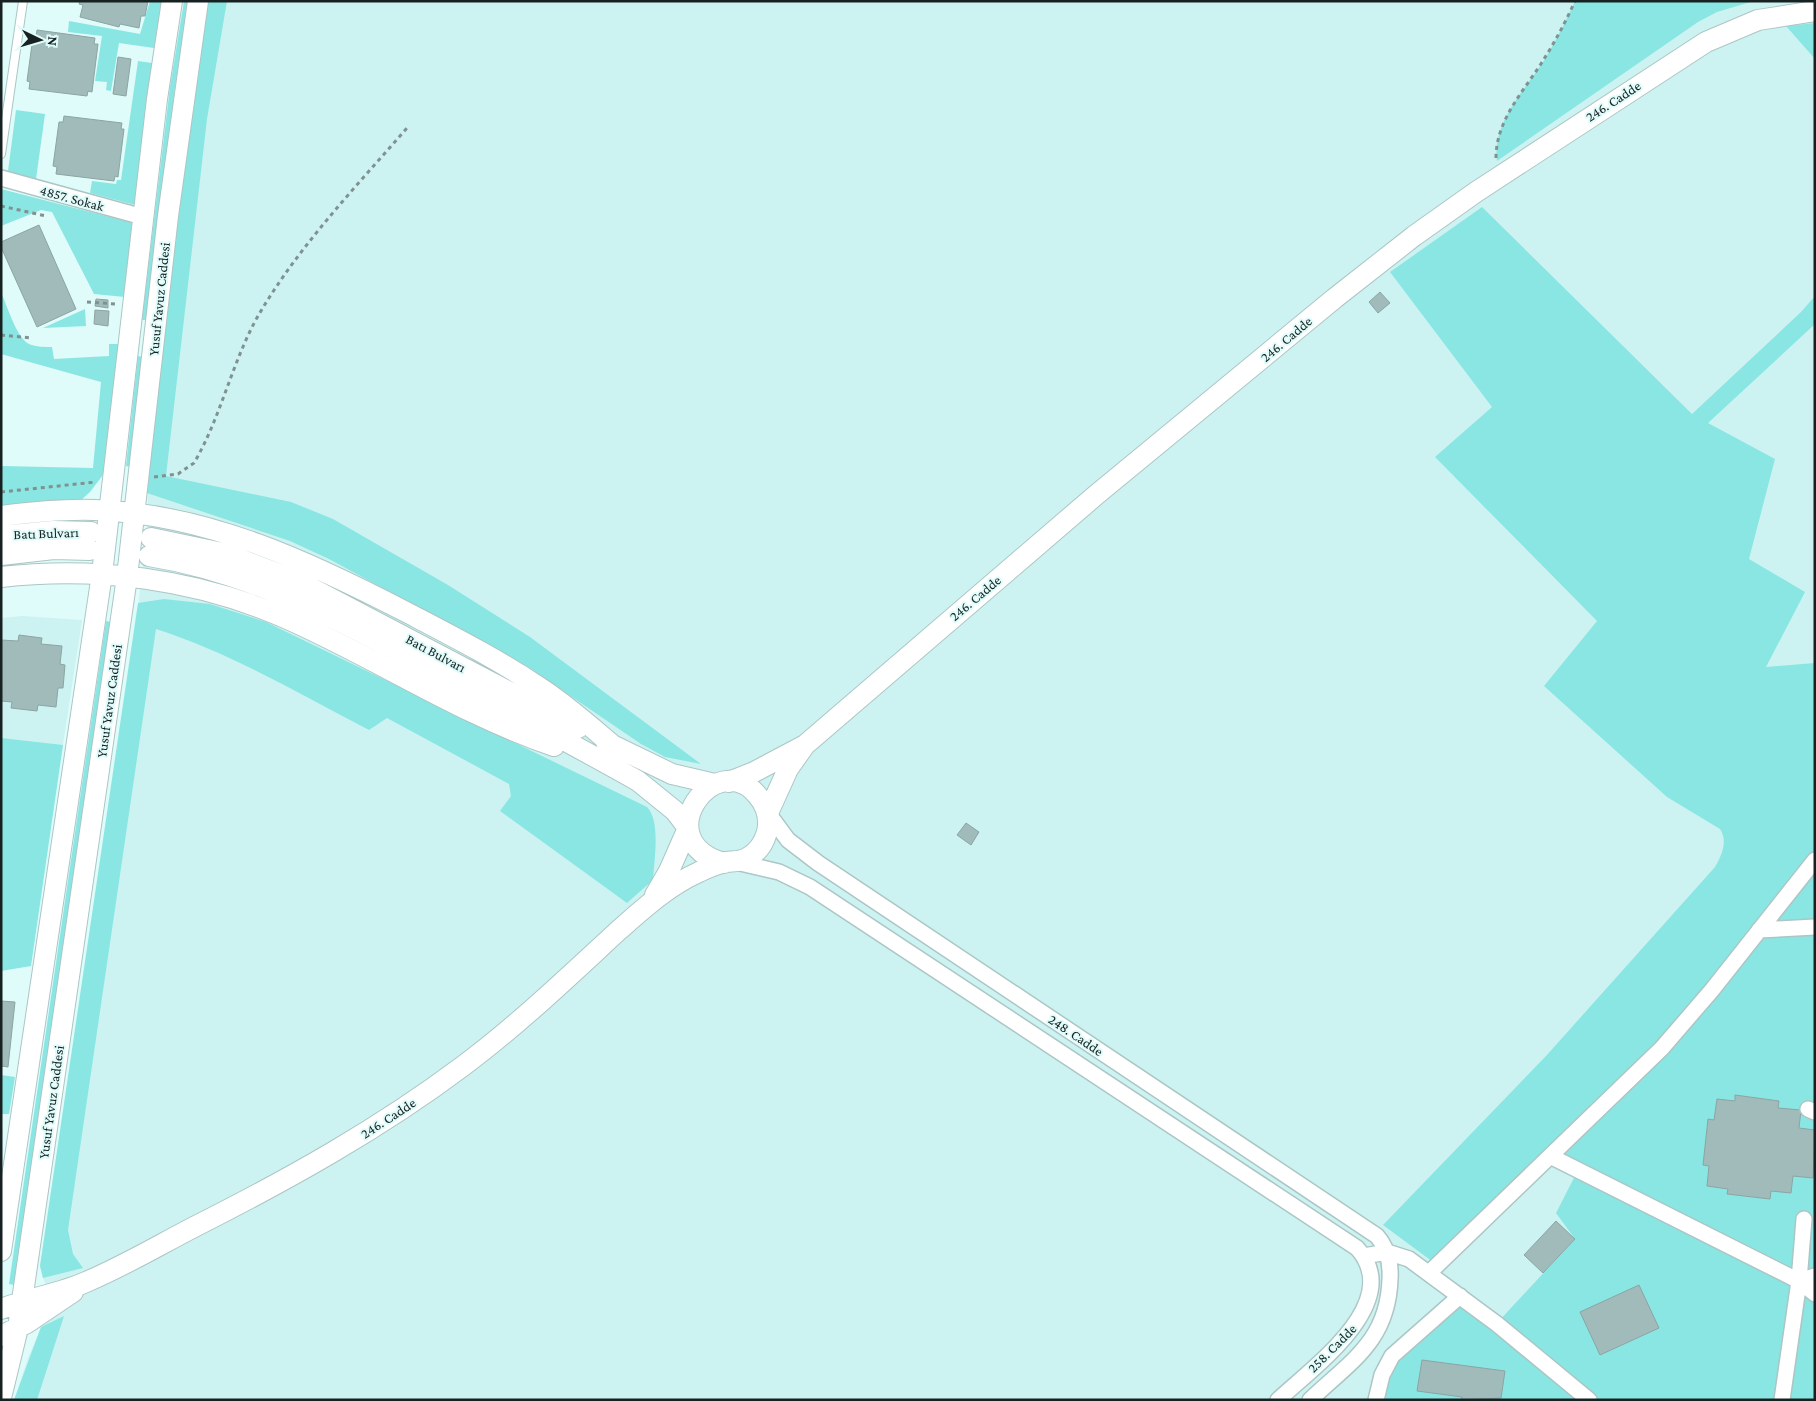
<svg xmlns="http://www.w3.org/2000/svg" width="1816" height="1401" viewBox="0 0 1816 1401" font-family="'Crimson Pro',serif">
  <rect width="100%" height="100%" fill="#dffbfa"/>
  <!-- built -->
  <path fill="#ccf3f1" d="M207,1h1608v1399h-1801l14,-42 20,-47 2,-17 -7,-16 -3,-12 96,-643 11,-89 1,-56z
    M23,616l59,4 -22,144 -59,-7v-139z"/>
  <!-- green -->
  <path fill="#8ae6e3" d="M150,1h12l-8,47 -35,-5 -8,48 -5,-1 1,-8 -12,-1 7,-45 -34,-4 1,-11 71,13z
    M184,1h4l-13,87 -28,232h-5l28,-233z
    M207,1h20l-20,118 -41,357 125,26 42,17 115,66 82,52 171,127 -36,-7 -24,-13 -113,-77 -199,-108 -39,-18 -143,-48 43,-382z
    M1575,1h179l-37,11 -19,10 -201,139c-5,-39 28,-71 48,-102 11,-19 21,-38 30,-58z
    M1815,23v36l-29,-33z
    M138,61l14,2 -17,142 -45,-12 2,-12 24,3 1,-4h4z
    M16,110l29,4 -9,65 -28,-8z
    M1,189l132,34 -8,74 -31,-3 -42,-82 -11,-2 -40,16z
    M1482,207l210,207 109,-102 14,-16v28l-107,99 67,36 -26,100 56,33 -39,75 49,-4v737h-439l6,-25 78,-79 37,27 78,-84 -19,-26 22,-43 -28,-14 -113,109 -54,-40 163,-169 169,-189c7,-12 13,-26 5,-38l-53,-32 -123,-111 53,-65 -162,-164 57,-50 -102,-135z
    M1,292c6,13 15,45 28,52 7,3 16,3 23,3l2,12 55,-3v-12h11l-14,127 -16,21 -9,8 -80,9v-43l92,2 8,-86 -100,-28z
    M85,309l1,17 -43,2z
    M138,356l5,1 -12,110 -5,-1z
    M164,599l46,5 56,18 381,185c14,14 7,54 6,73l-26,23 -127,-92 11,-15 -2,-12 -122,-66 -18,12c-69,-36 -138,-77 -213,-101l-88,601 5,24 10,14 -40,10 -3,-12 98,-663z
    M106,621l5,1 -97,663 -5,-1z
    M1,738l62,7 -32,221 -30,5z
    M1,1075l14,2 -6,37h-8z
    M64,1316l-27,84h-23l27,-73z"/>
  <!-- building -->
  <path fill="#a0bbba" stroke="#8aa5a4" d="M80,1h68l-3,15h-4l-2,12 -19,-4 -1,3 -39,-10 3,-12 -4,-1z
    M37,30l58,8 -1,6h4l-6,48 -4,-1 -1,5 -58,-7 1,-7 -3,-1 6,-44h3z
    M118,57l13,2 -5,37 -13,-2z
    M64,116l58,7 -1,6h3l-6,48 -3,-1 -1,5 -58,-7 1,-7 -4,-1 6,-44h4z
    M39,225l37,84 -39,18 -36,-80v-5z
    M1380,292l10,11 -12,10 -9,-11z
    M96,299l12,1v8l-13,-2z
    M95,310l14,1 -1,15 -14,-2z
    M19,635l23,3 -1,6 21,2 -2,18 5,1 -2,23h-5l-2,19 -18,-2 -1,6 -26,-3 1,-6 -11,-1v-61l17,1z
    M966,823l13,9 -8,13 -14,-10z
    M1,1001l14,1 -7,65 -7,-1z
    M1735,1095l44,6 -1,7 23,2 -2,18 16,2 -2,48 -20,-2 -2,17 -20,-2 -1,8 -43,-5 1,-5 -21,-3 2,-20 -6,-1 5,-46 6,1 3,-21 18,2z
    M1556,1221l19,18 -32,34 -19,-18z
    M1639,1285l20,43 -59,27 -20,-43z
    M1422,1360l83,11 -4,27 -40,2 1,-3 -45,-6z"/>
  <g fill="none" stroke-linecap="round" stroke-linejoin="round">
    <!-- tertiary-tunnel -->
    <path stroke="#c1dad9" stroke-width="20" stroke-dasharray="20 10" stroke-linecap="butt" d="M90,550l57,6"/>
    <defs>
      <path id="service" d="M1,154l22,-153"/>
      <path id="minor" d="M1,178l142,39
        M768,813l20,27 30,23 559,373c11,13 14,27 13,43 -2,62 -39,82 -80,121
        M736,862l43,10 31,15 547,361c49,54 -44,119 -79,152
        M1759,930l56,-3
        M1808,1109l7,3
        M1550,1156l249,125 16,-5
        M1364,1256l23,-4 22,7 88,65 92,76
        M1429,1273l233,-225 50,-58 103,-130
        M1799,1281l16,13
        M1376,1400l6,-25 10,-19 68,-60
        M1782,1400l17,-119 5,-62"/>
      <path id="tertiary" d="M1,516c31,-4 63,-7 94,-6 113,4 215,52 313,103 44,23 89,46 131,74 28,18 52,40 77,61
        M1,536l52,-5 38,1
        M151,538l76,16 73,28 278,146
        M1,555l53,-6 36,1
        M149,556c107,17 195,67 289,117 67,36 135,71 200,108l37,30 13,17 -19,43 -14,24
        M1,577c95,-11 194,2 282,40 92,40 176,97 271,129
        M606,742l66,32 43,10
        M805,745l291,-250 239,-197 79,-62 62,-44 230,-150 52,-22 57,-9
        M729,782l25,-10 51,-27 -17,24 -20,44
        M1,1251l101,-677 55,-475 15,-98
        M1,1309c28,-11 58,-15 85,-27 38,-16 73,-37 110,-56 93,-47 183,-97 267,-160 55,-41 105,-89 156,-136 25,-22 49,-44 80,-58 8,-4 18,-8 27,-10 7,-1 14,0 21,-4 10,-5 17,-15 20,-26 3,-13 0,-25 -9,-36 -42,-52 -113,45 -34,67
        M1,1336l26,-13 46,-31
        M1,1398l17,-70 109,-751 41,-361 30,-215"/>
    </defs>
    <!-- service casing -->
    <use href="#service" stroke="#abc6c5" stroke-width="10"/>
    <!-- minor casing -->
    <use href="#minor" stroke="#abc6c5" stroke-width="18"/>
    <!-- tertiary casing -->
    <use href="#tertiary" stroke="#abc6c5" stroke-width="22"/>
    <!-- path -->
    <path stroke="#7f9291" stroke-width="3" stroke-dasharray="4 4" stroke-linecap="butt" d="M1496,158c0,-39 29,-68 48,-99 12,-19 22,-38 31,-58
      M1,206l45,10
      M87,302l29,2
      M1,335l31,3
      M154,477l24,-3 16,-11c27,-46 38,-101 64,-147 40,-69 97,-128 149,-188
      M1,492l95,-10"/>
    <!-- service -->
    <use href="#service" stroke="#fff" stroke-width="8"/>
    <!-- minor -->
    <use href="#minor" stroke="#fff" stroke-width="15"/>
    <!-- tertiary -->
    <use href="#tertiary" stroke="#fff" stroke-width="20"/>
  </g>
  <g text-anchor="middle" stroke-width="4" stroke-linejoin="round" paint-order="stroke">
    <!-- street labels -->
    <g font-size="14" fill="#172121" stroke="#dffbfa">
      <text transform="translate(1613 101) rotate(-33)" y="5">246. Cadde</text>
      <text transform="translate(72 198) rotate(15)" y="5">4857. Sokak</text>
      <text transform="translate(159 299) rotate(-84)" y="5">Yusuf Yavuz Caddesi</text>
      <text transform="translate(1286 339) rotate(-40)" y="5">246. Cadde</text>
      <text transform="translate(46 533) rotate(-2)" y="5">Batı Bulvarı</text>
      <text transform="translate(975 598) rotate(-40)" y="5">246. Cadde</text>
      <text transform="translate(436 653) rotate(28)" y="5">Batı Bulvarı</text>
      <text transform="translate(109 701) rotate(-82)" y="5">Yusuf Yavuz Caddesi</text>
      <text transform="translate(1076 1035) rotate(34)" y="5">248. Cadde</text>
      <text transform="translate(51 1102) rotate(-82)" y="5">Yusuf Yavuz Caddesi</text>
      <text transform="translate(388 1118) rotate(-33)" y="5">246. Cadde</text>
      <text transform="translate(1332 1348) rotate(-45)" y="5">258. Cadde</text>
    </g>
  </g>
  <!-- border -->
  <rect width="1816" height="1401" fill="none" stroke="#172121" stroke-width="5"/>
  <!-- north arrow -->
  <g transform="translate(40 40) rotate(95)" stroke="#dffbfa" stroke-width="4" paint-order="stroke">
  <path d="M0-4L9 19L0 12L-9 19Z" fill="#172121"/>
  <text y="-8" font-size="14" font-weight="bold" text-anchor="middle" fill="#172121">N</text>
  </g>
</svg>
